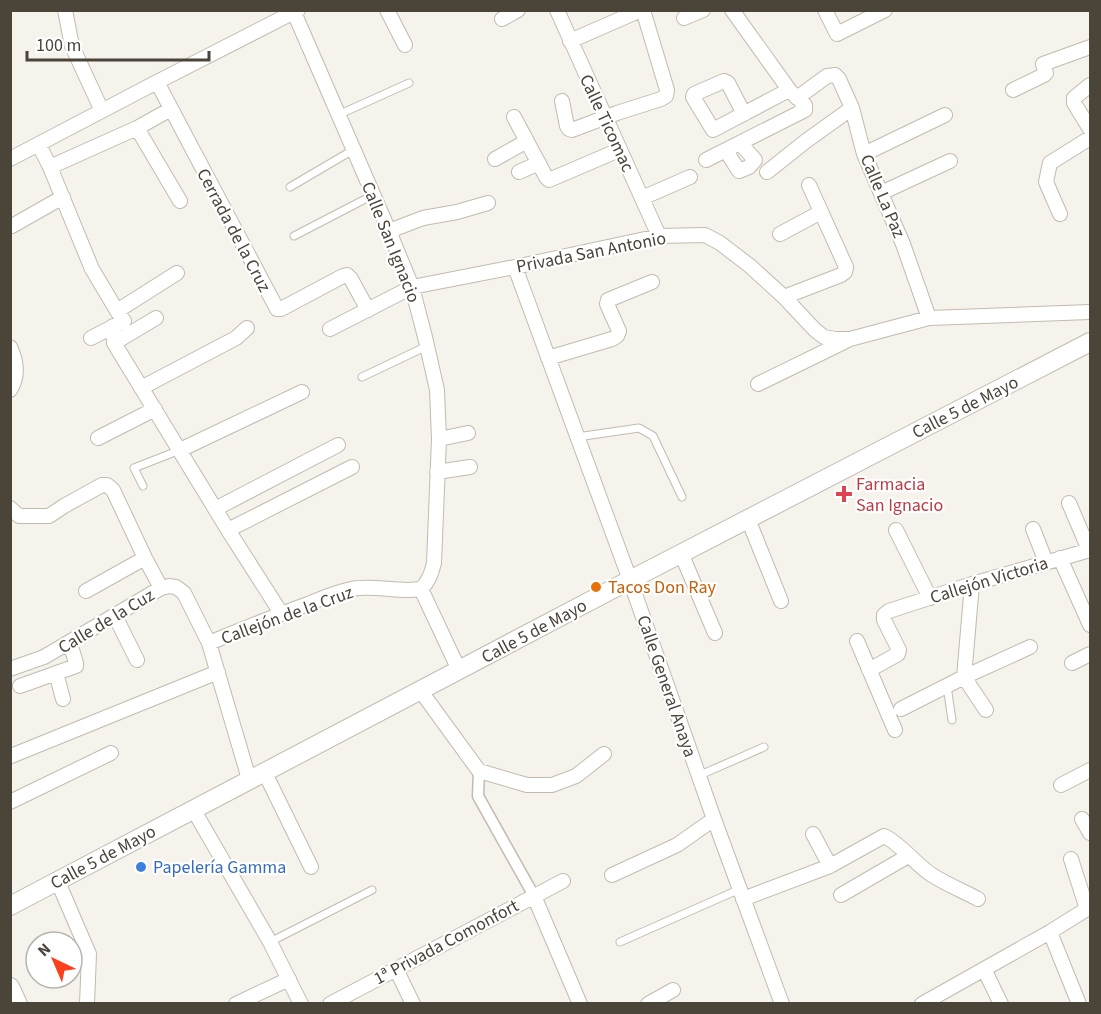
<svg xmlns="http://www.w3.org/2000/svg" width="1101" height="1014" viewBox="0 0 1101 1014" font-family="'Source Sans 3',sans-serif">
  <rect width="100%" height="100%" fill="#f6f3ec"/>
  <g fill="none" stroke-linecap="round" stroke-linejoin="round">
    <defs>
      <path id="service" d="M338,115l71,-32
        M290,187l63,-37
        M294,236l79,-41
        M362,377l65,-31
        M577,437l62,-9 14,8 29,61
        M143,486l-9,-18 46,-18
        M947,686l5,34
        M698,776l66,-29
        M270,942l102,-52
        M620,942l120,-53"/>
      <path id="pedestrian" d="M479,771l-1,25 56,100"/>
      <path id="minor" d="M65,10l7,36 30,65
        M293,10l96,221 23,56 13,50 12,53 2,49 -5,124c-3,11 -5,18 -13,26
        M387,10l18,35
        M557,10l102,226
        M732,10l58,81
        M825,10l12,24 48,-24
        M684,18l19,-8
        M502,19l16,-9
        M570,41l71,-31
        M157,82l120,227h4l62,-33 4,-1 4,4 17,31
        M1090,85l-16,13v5l16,26
        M1013,90l31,-15 2,-2 -3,-9 47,-17
        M797,98l30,-22 8,-1 4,4 13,29 12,46 39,90 26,74
        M562,101l5,25 2,3 3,1 45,-17 44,-14 5,-3 1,-6 -24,-80
        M514,117l32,60 3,3 70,-30
        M137,128l43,73
        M39,145l11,22 42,102 25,42 60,-38
        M726,151l13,20 10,-4 6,-7 -15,-17
        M864,154l81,-39
        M10,159l147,-77 141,-72
        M495,159l32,-18
        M706,160l99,-50v-5l-15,-14h-3l-74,39 -20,-33 1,-3 30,-13 4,2 16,31
        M50,167l87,-39 34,-19
        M519,172l20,-9
        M767,172l39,-31 46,-33
        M881,193l69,-32
        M642,198l48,-21
        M1060,214l-14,-32 4,-19 40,-25
        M12,226l51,-29
        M389,231l34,-13 34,-6 31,-9
        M780,234l41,-22
        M515,267l115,313 84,239 68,185
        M784,297l57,-22 4,-3 1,-5 -37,-82
        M113,326l1,17 114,187 53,83
        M330,329l82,-42 103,-20 144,-31 46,-1 15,8 30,23 34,31 31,33 9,7 11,2h15l79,-21 161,-6
        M91,338l33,-17 -7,-10
        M114,343l42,-25
        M10,347c7,15 9,29 0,43
        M548,358l64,-19 5,-3 2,-5 -12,-27 1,-4 44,-18
        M758,384l90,-44
        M141,388l95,-50 11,-10
        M98,438l57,-29
        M439,439l29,-6
        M180,450l122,-58
        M437,472l33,-5
        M1069,503l20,47
        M10,508l9,8h30l15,-10 38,-21h5l6,5 32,68 16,30
        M215,509l123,-64
        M748,519l33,82
        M1033,529l13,33
        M228,530l124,-63
        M896,530l34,68
        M681,553l34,80
        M1060,558l30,67
        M972,584l-8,93 22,33
        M86,591l59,-33
        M115,616l22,44
        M857,641l38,89
        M209,643c32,-13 65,-27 99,-39 14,-6 28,-12 43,-15 23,-5 47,4 70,0l38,81
        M1072,663l18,-9
        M10,669l34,-12 117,-69 8,-2 7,1 8,6 25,50 40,136
        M869,670l29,-16 1,-4 -15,-30v-5l5,-4 83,-27 118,-34
        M56,673l7,26
        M20,686l56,-20v-3l-6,-20
        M420,690l59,81 48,14h25l24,-9 28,-22
        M901,709l63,-32 66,-30
        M11,756l207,-84
        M264,771l47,96
        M1061,785l29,-15
        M10,802l101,-49
        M193,809l77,133 31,62
        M1082,819l8,14
        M813,834l17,32
        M1071,859l16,50
        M612,875l65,-30 37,-26
        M58,882l31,72 -2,50
        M841,895l67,-39
        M534,896l46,108
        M743,899l87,-33 54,-30c16,7 32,29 48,39 14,9 31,16 46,24
        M1050,932l29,72
        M396,969l17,35
        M984,969l17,35
        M236,1004l53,-25
        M330,1004l233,-123
        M648,1004l25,-14
        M922,1004l128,-72 40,-25"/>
      <path id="tertiary" d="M10,906l620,-326 460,-238
        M10,987l8,17"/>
    </defs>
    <!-- service casing -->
    <use href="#service" stroke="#c2bbae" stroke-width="9"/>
    <!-- pedestrian casing -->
    <use href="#pedestrian" stroke="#c2bbae" stroke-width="13"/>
    <!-- minor casing -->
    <use href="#minor" stroke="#c2bbae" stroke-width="16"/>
    <!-- tertiary casing -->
    <use href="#tertiary" stroke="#c2bbae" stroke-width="20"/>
    <!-- service -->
    <use href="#service" stroke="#fff" stroke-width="7"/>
    <!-- pedestrian -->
    <use href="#pedestrian" stroke="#fff" stroke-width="10"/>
    <!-- minor -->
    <use href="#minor" stroke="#fff" stroke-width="14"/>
    <!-- tertiary -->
    <use href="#tertiary" stroke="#fff" stroke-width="18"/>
  </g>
  <!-- markers -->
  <path fill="#e0444e" stroke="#fff" stroke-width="2" d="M841 485h6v6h6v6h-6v6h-6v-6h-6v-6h6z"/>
  <circle fill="#e8710a" stroke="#fff" stroke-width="2" cx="596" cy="587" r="6"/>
  <circle fill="#3f7fe0" stroke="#fff" stroke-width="2" cx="141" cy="867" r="6"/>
  <g text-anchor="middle" stroke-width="4.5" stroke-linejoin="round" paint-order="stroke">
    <!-- street labels -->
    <g font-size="18" fill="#4b4439" stroke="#fff">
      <text transform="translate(607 123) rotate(65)" y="6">Calle Ticomac</text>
      <text transform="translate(883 196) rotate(67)" y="6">Calle La Paz</text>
      <text transform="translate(234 230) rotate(62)" y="6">Cerrada de la Cruz</text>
      <text transform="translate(391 242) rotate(68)" y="6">Calle San Ignacio</text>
      <text transform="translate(591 252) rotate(-11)" y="6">Privada San Antonio</text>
      <text transform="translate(965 407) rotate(-27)" y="6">Calle 5 de Mayo</text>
      <text transform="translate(989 580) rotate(-17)" y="6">Callejón Victoria</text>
      <text transform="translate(287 615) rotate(-20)" y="6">Callejón de la Cruz</text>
      <text transform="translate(106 621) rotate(-31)" y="6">Calle de la Cuz</text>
      <text transform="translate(534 631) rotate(-28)" y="6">Calle 5 de Mayo</text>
      <text transform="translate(667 686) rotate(71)" y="6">Calle General Anaya</text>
      <text transform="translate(103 857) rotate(-28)" y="6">Calle 5 de Mayo</text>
      <text transform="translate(446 942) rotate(-28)" y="6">1ª Privada Comonfort</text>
    </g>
    <!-- health labels -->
    <g font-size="18" fill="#be3a42" stroke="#fff" text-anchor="start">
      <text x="856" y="490">Farmacia<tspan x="856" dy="21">San Ignacio</tspan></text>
    </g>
    <!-- food labels -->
    <g font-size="18" fill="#c56008" stroke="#fff" text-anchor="start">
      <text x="608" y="593">Tacos Don Ray</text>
    </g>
    <!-- shop labels -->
    <g font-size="18" fill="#366cbe" stroke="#fff" text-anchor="start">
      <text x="153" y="873">Papelería Gamma</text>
    </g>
  </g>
  <!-- border -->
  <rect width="1101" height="1014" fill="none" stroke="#4b4439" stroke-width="24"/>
  <!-- north arrow -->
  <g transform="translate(54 960) rotate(316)"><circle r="28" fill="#ffffff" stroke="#b7b4b0" stroke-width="1.5"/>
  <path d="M0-4.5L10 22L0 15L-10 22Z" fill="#fc3f1d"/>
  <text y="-9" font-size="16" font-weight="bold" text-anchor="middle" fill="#4b4439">N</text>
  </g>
  <!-- scale -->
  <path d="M27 51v9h182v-9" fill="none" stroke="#4b4439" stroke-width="3"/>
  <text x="36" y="51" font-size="18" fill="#4b4439" stroke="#ffffff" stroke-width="4.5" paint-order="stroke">100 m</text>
</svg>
